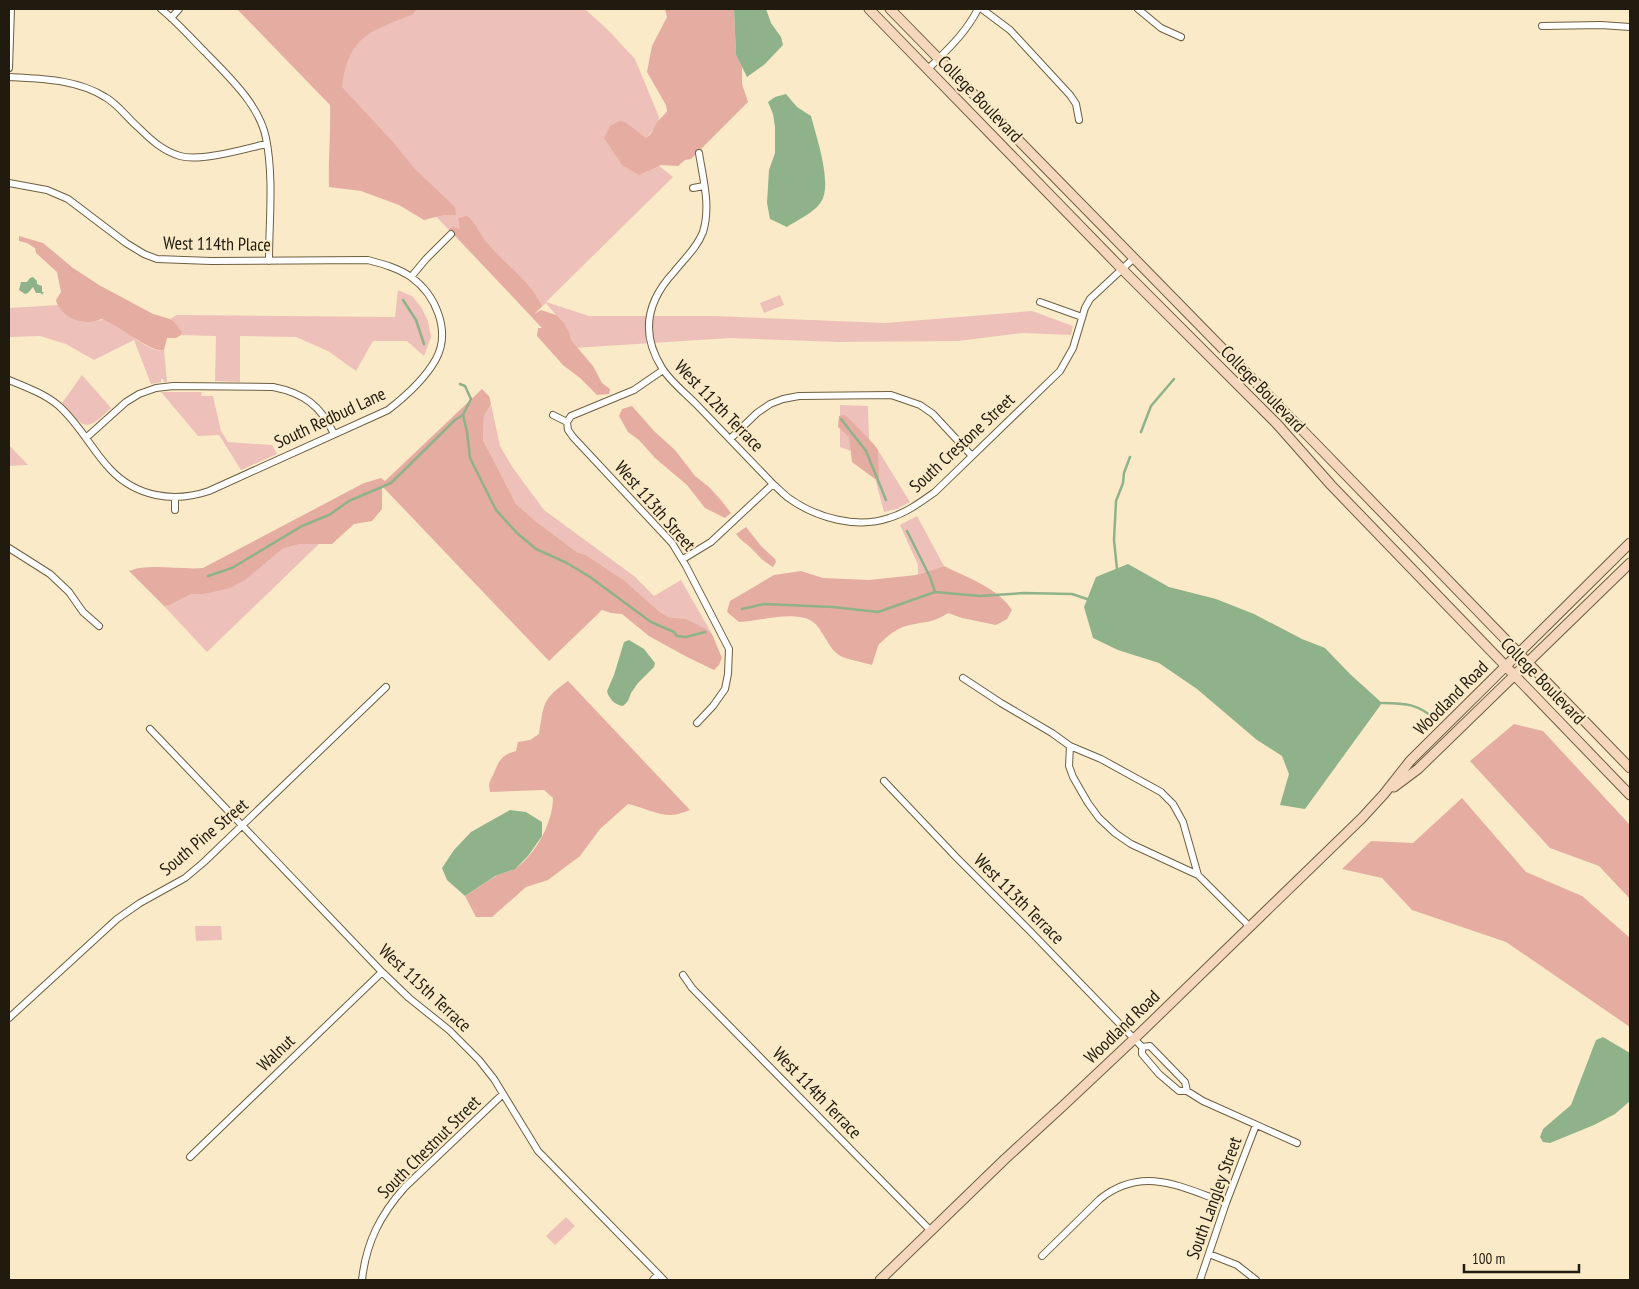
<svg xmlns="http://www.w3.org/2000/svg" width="1639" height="1289" viewBox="0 0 1639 1289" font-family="'PT Sans Narrow',sans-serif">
  <rect width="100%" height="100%" fill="#faeac8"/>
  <!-- green -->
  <path fill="#edc1b9" d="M406,9h179l24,22 26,28 24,58 -1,7 -15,18 15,23 15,12 -127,125 43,14h126l170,7 147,-12 41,15 -2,9 -48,-2 -65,8 -120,1 -108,-4 -156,10 -19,-28 1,-5 -10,-12 -14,13 -192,-199 -4,-52 36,-37z
    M398,290l14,6 9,11 7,14 3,16 -7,19 -17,-15h-34l-17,30 -28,-20 -32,-14 -56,-1v46l-25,-1 1,-45 -35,-1 1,-3 -7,-10 -5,-3 7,-4 218,2z
    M780,295l4,10 -20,8 -4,-10z
    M58,305c2,3 5,7 7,9 6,4 20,8 27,7 7,0 11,-3 18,1 15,6 39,32 54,28l3,32h-3l-1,-3h-2v3l-10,2 -17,-44 -40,20 -28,-16 -26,-8 -31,1v-29z
    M82,375l29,33c-26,26 -27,20 -49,-5z
    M161,392h41l-1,4h12l8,35 7,11 44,3 5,9 -36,16 -22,-35 -21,1z
    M491,404l9,42 13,22 31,42 90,66 20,20 27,-16 31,54 -26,-15 -18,-2 -8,-5 -35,-31 -39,-26 -9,-3 -39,-29 -22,-19 -33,-64 1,-24z
    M840,405l28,1 1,34 9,10 32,52 -13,7 -13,3 -9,-34 -24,-27 -11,-4z
    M9,445l19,20 -19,1z
    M917,516l27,50 -26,8v-9l-18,-40z
    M300,544h19l-112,108 -43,-46 6,-1 21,-11h13l78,-45z
    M195,926h26l1,14 -26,1z
    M566,1217l9,9 -20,19 -9,-9z"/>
  <!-- forest -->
  <path fill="#e5aca2" d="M237,9h180l-4,5c-43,18 -64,21 -71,73l51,55 21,26 41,39 1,8h-12l-20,5 -25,-15 -38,-14 -32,-4c-1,-27 2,-54 1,-82z
    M665,9h69l2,46 6,12v17l6,18 -57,57 -6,1 -7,6 -17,-1 -22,10 -17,-10 -18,-27 6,-12 9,-5 6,1 21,16c8,-5 7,-11 12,-17 3,-4 6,-5 9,-10l-1,-6 -19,-33 5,-26 15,-29z
    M466,216l4,2c7,8 11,18 18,26 18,21 42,37 54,62l-8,8 7,-4 15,5 8,8 5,9 2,8 22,26 9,17 8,6 -1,5 -12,1 -17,-17 -17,-13 -26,-29 1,-8h4l-93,-99 4,-2 7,2 -2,-11z
    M19,236l24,7 30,25 26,17 54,29 17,5 5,3 7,10 -1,3 -5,3h-9l-3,12c-13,4 -45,-26 -63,-31 -16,8 -41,-1 -45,-19l5,-8 -4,-20 -21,-19 -1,-5 -8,-5 -8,-2z
    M482,389l7,7 2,8 -7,12 -1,24 33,64 22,19 39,29 9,3 39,26 35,31 8,5 18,2 20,10 6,5 10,24 -3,7 -5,5 -27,-13 -38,-21 -27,-22 -11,-1 -9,-3 -53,51 -167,-175v23l-10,12 -18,3 -22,20h-32l-18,5 -37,31 -15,8 -26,6h-13l-21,11 -6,1 -35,-35c20,-8 51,-1 74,-3l161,-85 17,-5 4,3z
    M632,406l23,26 20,18 20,26 14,11 11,12 11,14 -6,5 -20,-10 -18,-23 -32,-27 -16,-18 -11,-8 -9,-16 3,-7z
    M844,415c4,2 32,30 34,35l1,28 -4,1 -23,-17 -3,-25 -11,-10 1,-11z
    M746,527l15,19 14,13 1,3 -3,5c-12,-7 -13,-10 -22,-19 -5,-5 -11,-8 -15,-14z
    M944,566c22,11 54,22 68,44l-5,9 -11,6 -34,-7 -14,-5c-21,15 -40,5 -61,24 -3,3 -7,5 -9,9 -2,6 -4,13 -6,19 -8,-3 -26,-5 -33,-10 -13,-8 -17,-33 -34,-37 -22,-5 -45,3 -66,4l-12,-10 3,-11 44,-26 27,-4 22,7 46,2 47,-5z
    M568,681l122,129c-6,2 -13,5 -19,5 -14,0 -29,-8 -43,-11l-28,25 -20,27 -32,24 -22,7 -34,30h-16l-11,-21c10,-6 19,-13 29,-19 7,-4 15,-5 22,-9 20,-14 37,-46 37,-70l-9,-8 -54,2c-2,-11 0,-10 4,-19 5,-13 8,-18 22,-22l2,-9 12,-2 9,-6c5,-30 3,-35 29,-53z
    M1514,724l29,7 87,94v74l-31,-33 -49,-18 -80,-87z
    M1462,798l64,74 56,24 48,42v89l-124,-85 -94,-32 -30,-32 -40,-9 29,-28 42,2z"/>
  <!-- water -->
  <path fill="#8fb28a" d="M734,9h32l5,14 10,14 2,8 -18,19 -18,13 -11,-22z
    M786,94l11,13 14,9c5,20 22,68 10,86 -6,10 -25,19 -34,25l-17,-8 -3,-16 2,-33 6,-17v-26l-2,-13 -5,-12 7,-5z
    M33,277l4,4v3l5,2v6h2l-2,3 -1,-2h-5l-3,-6 -5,6 -3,1 -6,-4 2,-8h6l3,-4z
    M1128,564l41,23 47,12 38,15 48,25 23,9 25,26 32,29 -77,106 -25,-4 9,-31 -7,-18 -25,-16 -60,-51 -38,-26 -41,-13 -25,-12 -9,-31 12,-30z
    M629,640l15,9 11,14 -1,4 -16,16 -7,10 -3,8 -5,5c-8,-1 -14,-7 -16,-15l7,-16 10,-33z
    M510,810l16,2 16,10v14l-14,20 -13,13 -20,7 -30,20 -18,-16 -5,-12 12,-18 17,-18z
    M1603,1037l27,16v48l-15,13 -21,11 -44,18 -7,-1 -3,-5 3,-8 28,-24 25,-65z"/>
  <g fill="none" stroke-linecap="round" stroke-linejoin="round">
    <!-- stream -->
    <path stroke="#8fb28a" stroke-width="2.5" d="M403,300l13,20 8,24
      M460,384l5,2 6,13 -8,16
      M841,419l25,32 20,49
      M1141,432l10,-26 23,-27
      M907,531l23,46 5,15
      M1117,569l-3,-29 2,-39 7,-18 1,-10 6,-16
      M208,576l24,-8 70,-42 27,-11 20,-14 42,-18 64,-63 8,-5 4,17 3,26 26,52 21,23 19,16 31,14 23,14 61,45 23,10 3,4 9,1 19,-5
      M742,609l22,-5 69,3 45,5 57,-20 45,4 44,-3 48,1 15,5
      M1382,703c24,0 37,1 55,18"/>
    <defs>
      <path id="minor" d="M161,9c16,13 29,28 44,43 23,24 54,52 61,86 8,40 3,83 3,123
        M982,9l28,21 60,65 6,9 3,16
        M1138,9l23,19 20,9
        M171,18l8,-9
        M1542,26l59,-1 29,2
        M9,68l2,-59
        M928,69c20,-20 37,-35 50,-60
        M9,77c33,2 67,2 96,20 13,7 23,22 34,31 12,12 24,23 41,28 20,6 65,-7 86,-12
        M699,153c4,26 12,53 4,79 -6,16 -19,27 -29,40 -27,29 -34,61 -12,96 8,13 23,25 34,36 26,27 51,53 77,80
        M9,183l38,7 21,9 58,44 18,11 13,5 54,2 157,-1c15,4 30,8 43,17 25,18 40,54 25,82 -11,20 -30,37 -48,51l-179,81c-35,12 -73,6 -99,-22 -18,-19 -30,-44 -51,-63 -14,-12 -33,-19 -50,-26
        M693,188l11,-2
        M411,277l15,-18 25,-25
        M1040,302l42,15
        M553,415l14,7
        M567,422l1,8 5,7 99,106 14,23 43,83 -1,25 -3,15 -12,17 -16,17
        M567,422l4,-6 63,-26 29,-20
        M87,437l39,-35 13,-8 17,-6 17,-2 100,1c31,6 48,19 61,47
        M730,439l27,-26 13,-9 13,-5 16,-3 92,-1 29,10 13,9 39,42
        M175,510v-12
        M9,548l41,26 19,18 14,20 16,14
        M683,559l28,-17 62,-58c6,5 11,11 17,15 27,19 67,30 99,19 17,-5 32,-16 46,-26l125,-121 13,-23 12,-40 5,-9 44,-41
        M963,678l38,25 51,30 18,13 31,13 60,33 12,12 10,18 15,53 52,52
        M150,729l232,243 27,26 40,32 30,30 15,19 44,72 126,129
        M1070,746l-1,20 4,11 15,26 11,15 16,15 16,11 67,31
        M884,781l72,76 74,74 112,116
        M683,975l9,13 239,243
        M9,1018l108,-99 23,-16 45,-25 19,-16 182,-175
        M1142,1047v7l17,20 20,17h8l16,10 94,42
        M1142,1047l8,-1 35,36 2,9
        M190,1157l192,-185
        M1209,1254l28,11 19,15
        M1042,1256l58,-57c43,-34 81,-12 126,4
        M362,1280c4,-37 18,-65 43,-93l98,-93
        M653,1280l5,-6
        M1200,1280l26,-77 30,-78"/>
      <path id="secondary" d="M869,9l253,260 155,155 54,61 299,310
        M890,9l425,434 315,325
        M1394,787l24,-18 212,-206
        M880,1280l125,-121 60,-55 69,-65 228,-221 22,-24 26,-33 220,-218"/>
    </defs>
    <!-- minor casing -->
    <use href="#minor" stroke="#6d5f41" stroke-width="8"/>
    <!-- secondary casing -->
    <use href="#secondary" stroke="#6d5f41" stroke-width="11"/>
    <!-- minor -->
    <use href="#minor" stroke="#fff" stroke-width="6"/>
    <!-- secondary -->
    <use href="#secondary" stroke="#f4d7bc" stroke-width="9"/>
  </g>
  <g text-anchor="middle" stroke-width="4" stroke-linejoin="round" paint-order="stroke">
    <!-- street labels -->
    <g font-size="18" fill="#201b0e" stroke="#faeac8">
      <text transform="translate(980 99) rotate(46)" y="6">College Boulevard</text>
      <text transform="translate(217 244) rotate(1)" y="6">West 114th Place</text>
      <text transform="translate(1263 389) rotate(46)" y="6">College Boulevard</text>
      <text transform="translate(719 406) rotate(46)" y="6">West 112th Terrace</text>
      <text transform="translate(330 418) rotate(-25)" y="6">South Redbud Lane</text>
      <text transform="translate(962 443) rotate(-43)" y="6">South Crestone Street</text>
      <text transform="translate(655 506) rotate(49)" y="6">West 113th Street</text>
      <text transform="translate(1543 681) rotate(46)" y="6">College Boulevard</text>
      <text transform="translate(1451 698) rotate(-45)" y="6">Woodland Road</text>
      <text transform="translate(204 837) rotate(-40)" y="6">South Pine Street</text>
      <text transform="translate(1019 899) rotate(45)" y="6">West 113th Terrace</text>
      <text transform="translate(425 988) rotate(43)" y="6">West 115th Terrace</text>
      <text transform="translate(1122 1027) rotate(-44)" y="6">Woodland Road</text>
      <text transform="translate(276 1053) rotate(-44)" y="6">Walnut</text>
      <text transform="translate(817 1093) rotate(46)" y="6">West 114th Terrace</text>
      <text transform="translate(429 1147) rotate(-45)" y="6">South Chestnut Street</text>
      <text transform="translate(1214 1198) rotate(-70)" y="6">South Langley Street</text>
    </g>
  </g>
  <!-- border -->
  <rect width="1639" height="1289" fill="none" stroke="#201b0e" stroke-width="20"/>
  <!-- scale -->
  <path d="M1464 1264v8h115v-8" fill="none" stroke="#201b0e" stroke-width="2.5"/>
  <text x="1472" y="1264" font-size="15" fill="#201b0e" stroke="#faeac8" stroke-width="4" paint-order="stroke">100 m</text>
</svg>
